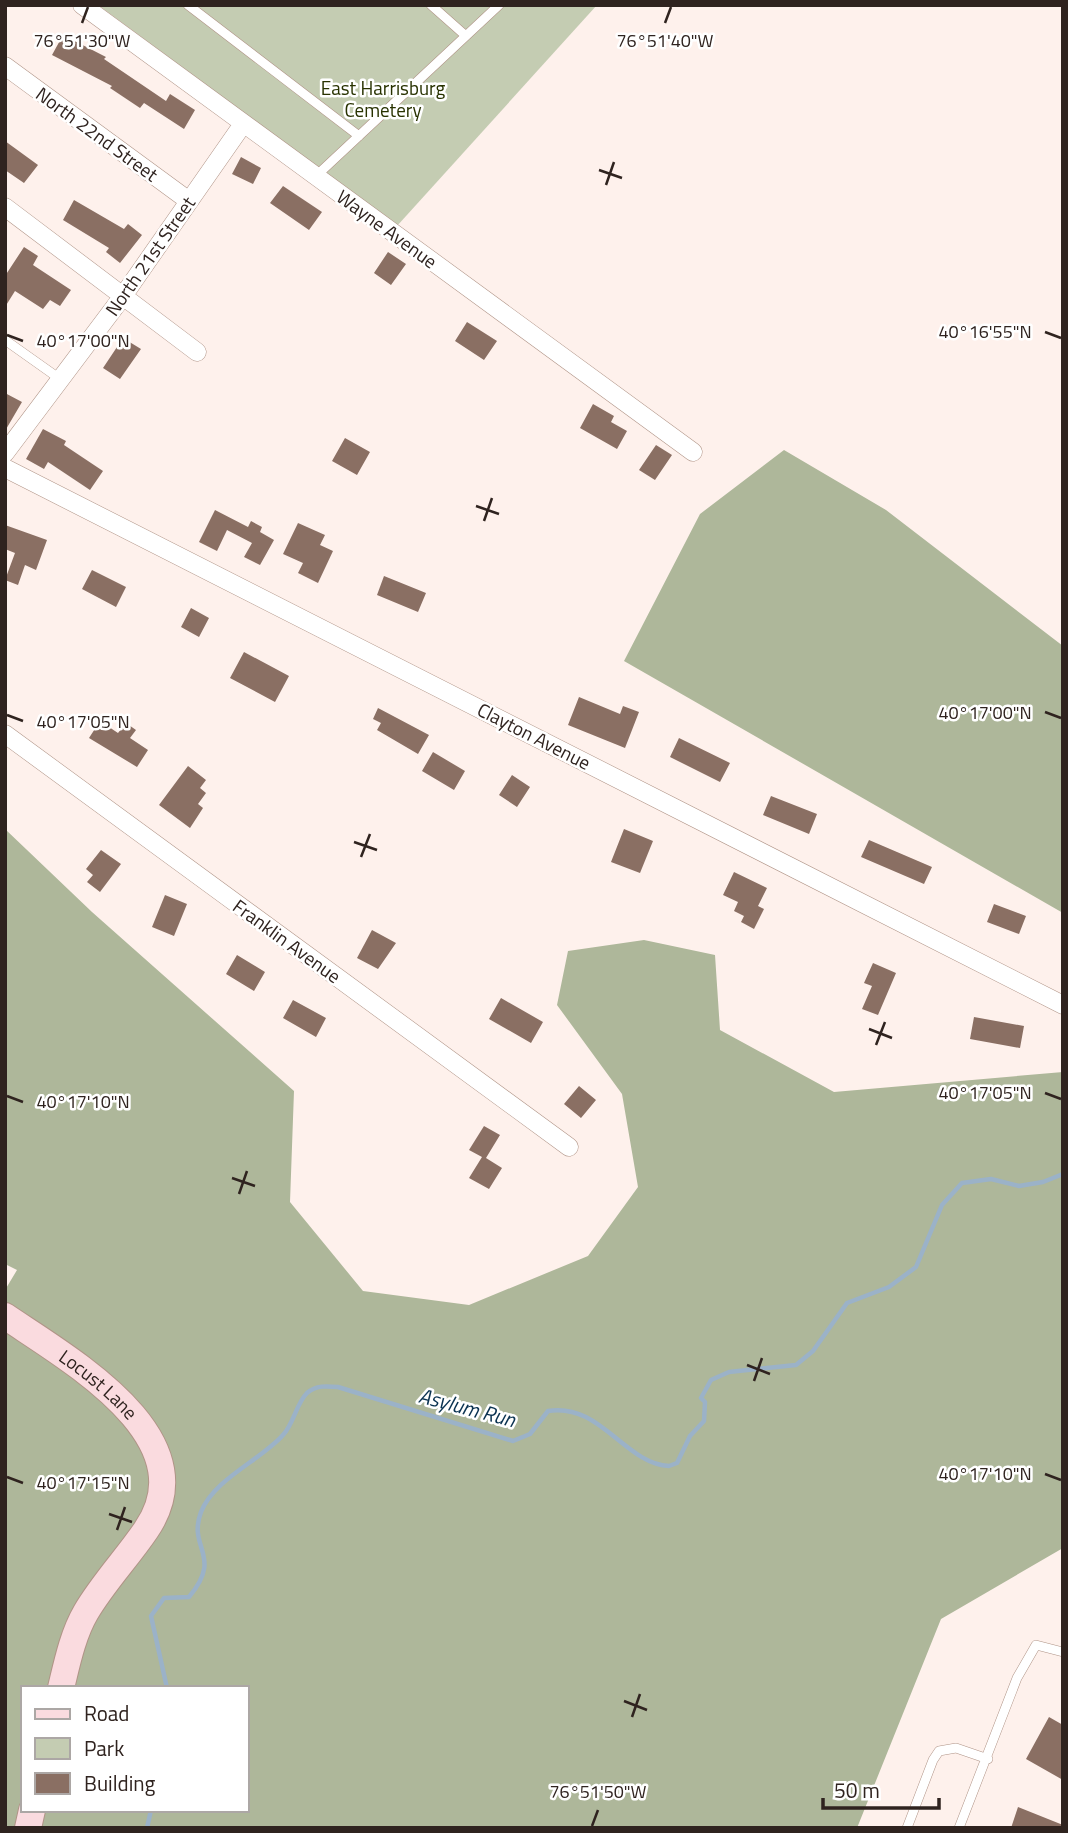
<svg xmlns="http://www.w3.org/2000/svg" width="1068" height="1833" viewBox="0 0 1068 1833" font-family="'Titillium Web',sans-serif">
  <rect width="100%" height="100%" fill="#fef1ec"/>
  <!-- green -->
  <path fill="#c4ccb2" d="M98,5h499l-200,221z"/>
  <!-- forest -->
  <path fill="#aeb79a" fill-rule="evenodd" d="M784,450l102,60 177,136v267l-439,-252 76,-147z
    M5,829l87,83 202,179 -4,111 73,89 106,14 119,-49 50,-69 -16,-93 -65,-89 11,-54 76,-11 71,15 5,75 114,62 229,-20v476l-122,71 -84,209h-852v-538l12,-20 -12,-6zM23,1688h224v122h-224z"/>
  <g fill="none" stroke-linecap="round" stroke-linejoin="round">
    <!-- stream -->
    <path stroke="#9bb2c8" stroke-width="4.5" d="M167,1688l-16,-72 13,-18 25,-1c35,-42 -2,-48 12,-85 13,-33 60,-52 82,-77 11,-12 13,-31 24,-42 9,-8 20,-7 31,-6l175,54 17,-7 18,-23c52,-9 77,53 121,55l8,-3 13,-27 14,-15 1,-19 -4,-4 10,-18 18,-8 67,-7 17,-14 34,-48 42,-16 27,-20 26,-62 20,-22 29,-4 28,7 24,-4 20,-8
      M147,1828l4,-18"/>
  </g>
  <!-- building -->
  <path fill="#8a6f63" d="M63,35l43,22 -2,2 62,42 4,-7 25,16 -11,19 -40,-26 -4,5 -30,-20 2,-2 -60,-31z
    M5,141l33,24 -14,18 -19,-13z
    M241,157l20,11 -8,16 -21,-10z
    M283,186l39,26 -13,18 -39,-27z
    M74,200l50,29 4,-5 14,11 -22,28 -14,-11 3,-4 -46,-28z
    M24,247l14,9 -5,9 38,25 -11,16 -10,-6 -7,9 -28,-18 -10,16v-31z
    M388,252l18,12 -15,21 -17,-12z
    M467,322l30,19 -13,19 -29,-19z
    M123,338l18,11 -21,30 -17,-11z
    M5,393l17,9 -17,29z
    M593,404l21,12 -3,6 16,9 -10,18 -37,-21z
    M43,429l23,12 -2,4 39,26 -13,19 -42,-28 -4,7 -18,-10z
    M345,438l25,14 -13,23 -25,-14z
    M656,445l16,10 -17,25 -16,-10z
    M215,510l33,17 3,-6 11,6 -2,5 14,8 -14,25 -16,-8 8,-14 -25,-13 -10,21 -18,-9z
    M298,523l27,12 -5,10 13,6 -15,32 -20,-10 5,-10 -20,-9z
    M5,525l42,15 -11,30 -11,-5 -7,20 -13,-5 10,-27 -10,-4z
    M92,570l34,17 -10,20 -34,-18z
    M384,576l42,17 -8,19 -41,-17z
    M191,608l18,10 -10,19 -18,-10z
    M244,652l45,24 -14,26 -45,-24z
    M579,697l41,17 3,-8 16,6 -14,36 -57,-23z
    M378,708l51,27 -11,19 -41,-24 4,-7 -8,-4z
    M100,721l18,12 8,-10 10,7 -6,8 18,12 -11,17 -48,-29z
    M679,738l51,25 -10,19 -50,-25z
    M433,752l32,19 -11,19 -32,-19z
    M188,766l18,14 -6,8 6,5 -8,11 5,4 -13,20 -31,-23z
    M512,775l18,12 -13,20 -18,-12z
    M771,796l46,18 -8,20 -46,-19z
    M624,829l29,12 -13,32 -29,-11z
    M869,840l63,27 -8,17 -63,-27z
    M101,850l20,14 -21,28 -13,-10 6,-7 -7,-6z
    M734,872l33,16 -9,18 6,3 -10,20 -13,-7 3,-6 -10,-5 4,-9 -15,-7z
    M165,895l22,9 -13,32 -22,-9z
    M994,904l32,12 -7,18 -32,-12z
    M372,930l24,13 -18,26 -21,-11z
    M237,955l28,17 -11,19 -28,-17z
    M873,963l23,10 -18,42 -16,-6 10,-23 -8,-3z
    M501,998l42,24 -12,21 -42,-24z
    M293,1000l33,18 -10,19 -33,-19z
    M974,1017l50,9 -4,22 -50,-9z
    M579,1086l17,14 -15,18 -17,-14z
    M484,1126l16,9 -14,23 16,10 -13,21 -20,-11 13,-21 -13,-7z
    M1049,1717l14,8v55l-37,-21z
    M1018,1807l45,18v3h-52z"/>
  <g fill="none" stroke-linecap="round" stroke-linejoin="round">
    <defs>
      <path id="lane" d="M188,5l171,131
        M431,5l35,31
        M316,176l183,-171
        M5,340l55,39
        M907,1828l26,-68 6,-9 17,-3 32,11
        M959,1828l58,-150 19,-33 27,7"/>
      <path id="street" d="M82,5l611,447
        M5,66l184,135
        M5,207l192,145
        M5,453l118,-157 120,-172
        M5,468l1058,537
        M5,734l564,413"/>
      <g id="secondary">
        <path id="s1" d="M5,1316c63,43 205,122 141,214 -19,28 -43,53 -60,82 -13,22 -19,51 -25,76"/>
        <path d="M28,1828l4,-18"/>
      </g>
    </defs>
    <!-- lane casing -->
    <use href="#lane" stroke="#b09487" stroke-width="10"/>
    <!-- street casing -->
    <use href="#street" stroke="#b09487" stroke-width="19"/>
    <!-- secondary casing -->
    <use href="#secondary" stroke="#b09487" stroke-width="28"/>
    <!-- lane -->
    <use href="#lane" stroke="#fff" stroke-width="9"/>
    <!-- street -->
    <use href="#street" stroke="#fff" stroke-width="18"/>
    <!-- secondary -->
    <use href="#secondary" stroke="#fadbdf" stroke-width="26"/>
  </g>
  <!-- ticks -->
  <path fill="none" stroke="#2f231f" stroke-width="2.5" d="M82,23l6,-16M665,23l6,-16M599,170l23,8M606,185l8,-23M1045,332l16,6M7,335l16,6M476,506l23,8M484,521l8,-23M1045,712l16,6M7,715l16,6M354,842l23,8M361,857l9,-23M869,1029l23,9M876,1045l9,-23M1045,1093l16,6M7,1096l16,6M232,1178l23,8M239,1194l8,-23M747,1365l23,9M754,1381l8,-23M1045,1474l16,6M7,1477l16,6M109,1514l23,8M117,1530l8,-23M624,1701l23,9M632,1717l8,-23M592,1826l6,-16"/>
  <g text-anchor="middle" stroke-width="5" stroke-linejoin="round" paint-order="stroke">
    <!-- park labels -->
    <g font-size="19" fill="#283200" stroke="#fff">
      <text x="383" y="95">East Harrisburg<tspan x="383" dy="22">Cemetery</tspan></text>
    </g>
    <!-- street labels -->
    <g font-size="19" fill="#2f231f" stroke="#fff">
      <text transform="translate(97 134) rotate(36)" y="7">North 22nd Street</text>
      <text transform="translate(387 229) rotate(36)" y="7">Wayne Avenue</text>
      <text transform="translate(150 256) rotate(-55)" y="7">North 21st Street</text>
      <text transform="translate(534 736) rotate(27)" y="7">Clayton Avenue</text>
      <text transform="translate(287 941) rotate(36)" y="7">Franklin Avenue</text>
      <text dy="7" stroke="none"><textPath href="#s1" startOffset="116">Locust Lane</textPath></text>
    </g>
    <!-- water labels -->
    <g font-size="21" font-style="italic" fill="#0a3251" stroke="#fff">
      <text transform="translate(467 1408) rotate(15)" y="7">Asylum Run</text>
    </g>
  </g>
  <g font-size="18" text-anchor="middle" fill="#2f231f" stroke="#fff" stroke-width="5" stroke-linejoin="round" paint-order="stroke">
    <text x="82" y="47">76°51'30"W</text>
    <text x="665" y="47">76°51'40"W</text>
    <text x="985" y="338">40°16'55"N</text>
    <text x="83" y="347">40°17'00"N</text>
    <text x="985" y="719">40°17'00"N</text>
    <text x="83" y="728">40°17'05"N</text>
    <text x="985" y="1099">40°17'05"N</text>
    <text x="83" y="1108">40°17'10"N</text>
    <text x="985" y="1480">40°17'10"N</text>
    <text x="83" y="1489">40°17'15"N</text>
    <text x="598" y="1798">76°51'50"W</text>
  </g>
  <!-- border -->
  <rect width="1068" height="1833" fill="none" stroke="#2f231f" stroke-width="14"/>
  <!-- legend -->
  <rect x="21" y="1686" width="228" height="126" fill="#ffffff" stroke="#aca7a5" stroke-width="2"/>
  <rect x="35" y="1709" width="35" height="10" fill="#fadbdf" stroke="#aca7a5" stroke-width="2"/>
  <text x="84" y="1721" font-size="21" fill="#2f231f">Road</text>
  <rect x="35" y="1738" width="35" height="21" fill="#c4ccb2" stroke="#aca7a5" stroke-width="2"/>
  <text x="84" y="1756" font-size="21" fill="#2f231f">Park</text>
  <rect x="35" y="1773" width="35" height="21" fill="#8a6f63" stroke="#aca7a5" stroke-width="2"/>
  <text x="84" y="1791" font-size="21" fill="#2f231f">Building</text>
  <!-- scale -->
  <path d="M823 1798v10h116v-10" fill="none" stroke="#2f231f" stroke-width="3.5"/>
  <text x="834" y="1798" font-size="21" fill="#2f231f" stroke="#ffffff" stroke-width="5" paint-order="stroke">50 m</text>
</svg>
